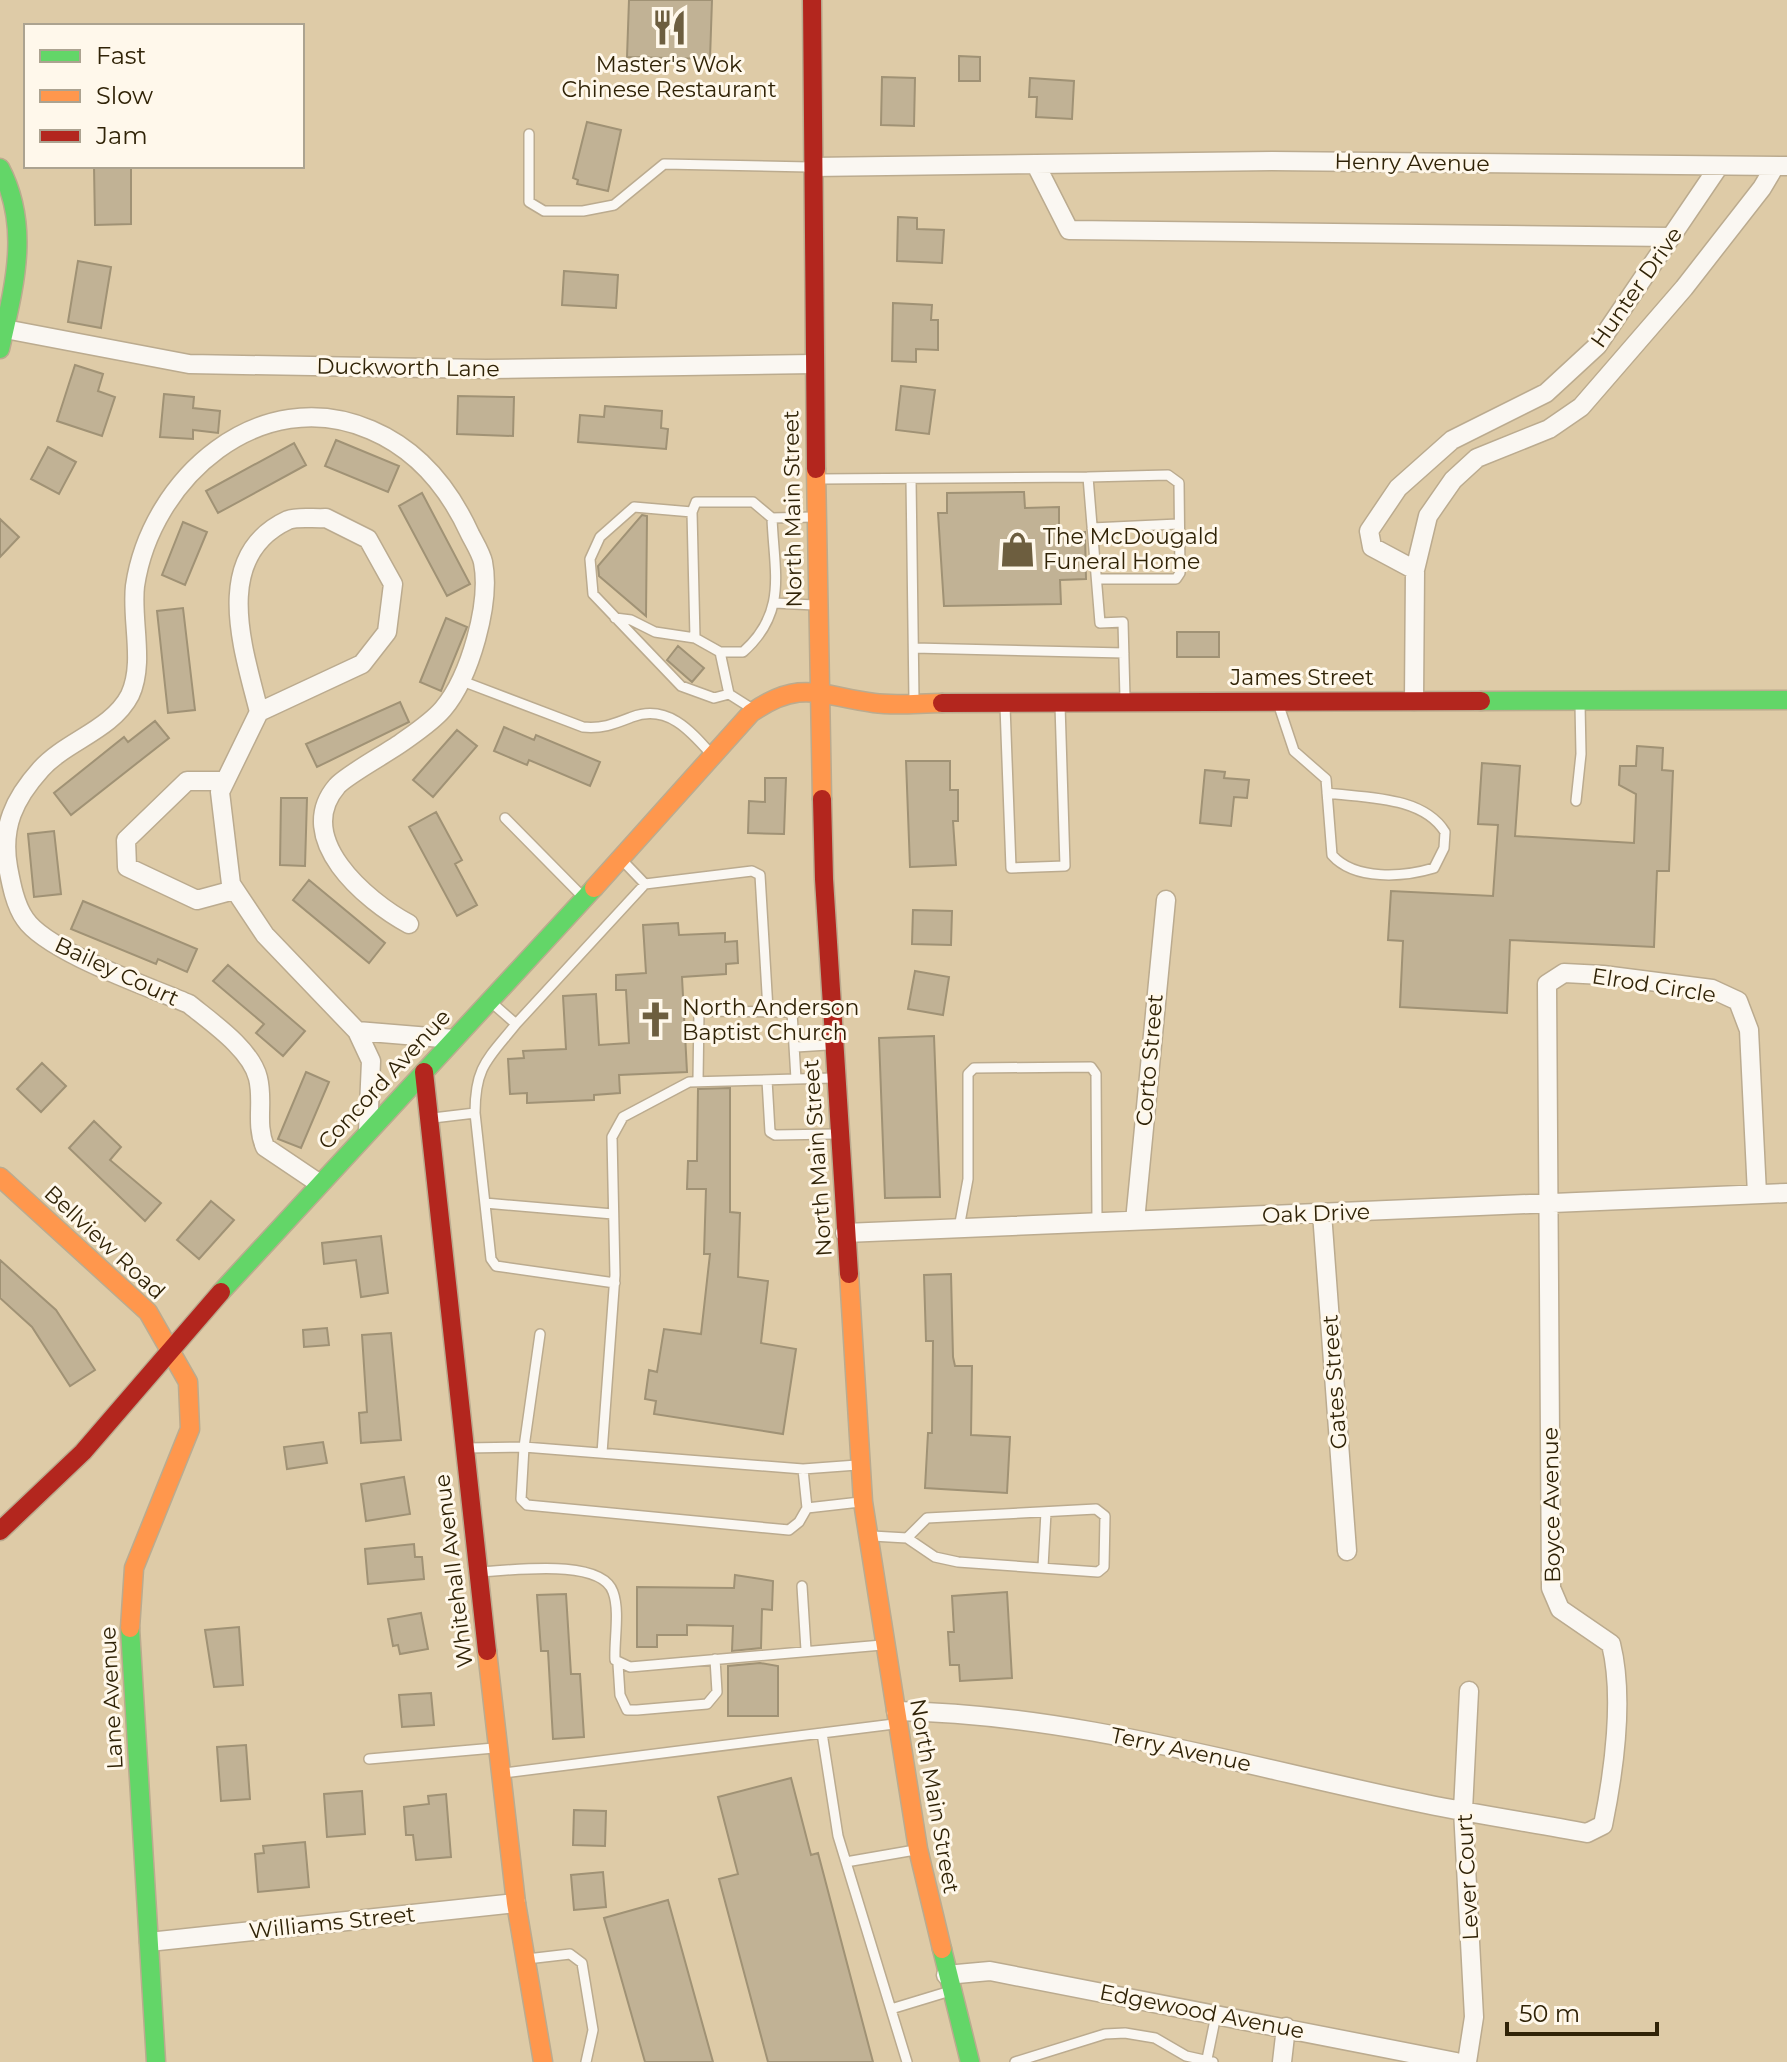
<svg xmlns="http://www.w3.org/2000/svg" width="1787" height="2062" viewBox="0 0 1787 2062" font-family="Montserrat,sans-serif">
  <rect width="100%" height="100%" fill="#decba7"/>
  <!-- building -->
  <path fill="#c1b295" stroke="#a09275" stroke-width="2" d="M629,0h83l-2,59 -83,-2z
    M959,56l21,1v24h-21z
    M882,77l33,1 -1,48 -33,-1z
    M1030,78l44,3 -2,38 -36,-2 1,-20h-8z
    M587,122l34,8 -13,61 -31,-7 1,-4 -5,-2z
    M94,166h37v58l-36,1z
    M898,217l19,1v11l27,1 -2,33 -45,-2z
    M78,261l33,6 -10,61 -33,-6z
    M564,271l54,4 -2,33 -54,-3z
    M893,303l39,2 -1,15h7v30l-22,-1v13l-24,-1z
    M75,365l28,9 -5,17 17,6 -13,39 -45,-15z
    M901,386l34,4 -6,44 -33,-4z
    M164,394l30,3 -1,11 27,3 -2,22 -25,-3v9l-33,-2z
    M458,396l56,1 -1,39 -56,-2z
    M605,406l57,5 -1,17 7,1 -2,20 -88,-7 2,-27 24,2z
    M336,440l63,26 -11,26 -63,-26z
    M294,443l12,22 -88,48 -12,-22z
    M48,447l28,15 -17,32 -28,-15z
    M1024,492l1,16 34,-1v26l26,-1 1,47 -26,1 1,24 -117,2 -6,-93h9v-20z
    M422,493l48,91 -23,12 -48,-90z
    M642,515l5,1 -1,100 -47,-40 -1,-10z
    M0,519l19,18 -19,20z
    M183,522l24,10 -22,53 -23,-10z
    M183,608l12,102 -27,3 -11,-102z
    M446,618l21,9 -26,64 -21,-9z
    M1177,632h42v25h-42z
    M678,646l26,22 -12,14 -25,-22z
    M400,702l9,20 -92,45 -11,-23z
    M155,721l14,17 -98,77 -17,-22 70,-56 4,5z
    M504,727l30,13 2,-5 64,27 -10,24 -61,-26 -2,5 -33,-14z
    M457,730l20,16 -44,51 -20,-17z
    M1637,746l26,2 -1,22 11,1 -4,100h-12l-3,76 -144,-7 -3,73 -107,-6 3,-66 -15,-1 3,-49 102,5 5,-71 -20,-1 4,-61 38,3 -5,70 119,7 2,-49 -17,-9 1,-19h16z
    M906,761h44v29h8v31h-5l3,44 -46,2z
    M1205,770l20,2 -1,6 25,2 -2,18 -13,-1 -3,29 -31,-3z
    M765,778h21l-2,56 -36,-1 1,-32 16,1z
    M281,798h26l-2,68 -25,-1z
    M436,812l26,48 -7,4 22,41 -20,11 -48,-89z
    M54,831l7,63 -27,3 -6,-63z
    M309,880l76,63 -16,20 -76,-63z
    M83,901l114,48 -10,23 -29,-13 -2,5 -85,-35z
    M913,910l39,1 -1,34 -39,-1z
    M678,923l1,12 46,-2v9l12,-1 1,22 -12,1v10l-44,3 5,95 -68,3 1,18 -26,2v5l-67,3v-10l-17,1 -2,-35 16,-1 -1,-7 43,-2 -3,-53 33,-2 3,51 30,-2 -3,-53h-10v-15l30,-2 -3,-48z
    M228,965l77,66 -22,25 -27,-23 8,-9 -51,-43z
    M915,971l34,6 -6,38 -35,-6z
    M934,1036l6,161 -55,1 -6,-160z
    M42,1063l24,23 -25,26 -24,-23z
    M306,1072l23,10 -28,66 -23,-9z
    M730,1088v124l10,1 -2,64 30,4 -7,62 35,6 -13,85 -129,-20 2,-13 -11,-2 4,-29 8,2 7,-43 37,5 9,-80h-6l2,-65h-19l1,-28h9l1,-72z
    M94,1121l27,26 -11,13 51,43 -16,18 -76,-73z
    M211,1201l23,19 -35,39 -22,-19z
    M381,1236l7,57 -27,4 -5,-37 -32,4 -2,-21z
    M0,1260l56,50 39,60 -25,16 -38,-59 -32,-29z
    M951,1274l2,83 2,9h17l-1,69 39,2 -3,56 -82,-5 3,-55h4l1,-92h-7l-2,-66z
    M327,1328l2,17 -25,2 -1,-17z
    M391,1333l10,107 -40,3 -2,-30 8,-1 -5,-77z
    M323,1442l4,21 -40,6 -3,-22z
    M404,1477l6,37 -44,7 -5,-37z
    M414,1544l1,13h7l2,22 -56,5 -3,-35z
    M735,1575l38,6 -1,29 -10,-1 -1,39 -29,3 1,-25 -46,-1v10h-30v12h-20v-60l97,1z
    M1007,1592l5,86 -52,3 -1,-16h-9l-2,-33h6l-2,-36z
    M566,1594l5,80h9l4,63 -31,2 -5,-88h-7l-4,-56z
    M421,1613l7,36 -28,5 -2,-9 -5,1 -5,-27z
    M239,1627l4,58 -29,2 -9,-57z
    M760,1663l18,3v50h-50v-50z
    M431,1693l3,32 -32,2 -3,-32z
    M246,1745l4,54 -29,2 -4,-54z
    M791,1778l20,77 7,-2 55,209h-105l-49,-183 19,-5 -20,-77z
    M362,1791l3,43 -38,3 -3,-43z
    M446,1794l5,63 -35,3 -3,-25h-7l-2,-28 25,-3 -1,-8z
    M574,1810l32,1 -1,35 -32,-1z
    M305,1842l4,45 -51,5 -3,-38 9,-1 -1,-7z
    M603,1872l3,35 -32,3 -3,-35z
    M668,1900l45,162h-68l-41,-144z"/>
  <g fill="none" stroke-linecap="round" stroke-linejoin="round">
    <defs>
      <path id="lane" d="M529,134v68l15,9h39l31,-6 50,-41 145,3
        M1088,477l80,-2 11,8 1,90 -4,6h-79
        M820,479l268,-2 12,146 23,-1 2,76
        M911,479l3,220
        M692,512l-58,-5 -34,30 -10,22 3,35 88,92 33,12 15,-4
        M772,518c2,54 16,94 -29,134h-23l-25,-14 -3,-126 4,-10h57l19,16 41,-1
        M1092,528l86,-4
        M775,603l39,2
        M615,618l16,2 24,12 40,6
        M914,648l210,5
        M720,652l9,42 22,14
        M462,681l121,46c19,2 31,-3 49,-10 35,-13 58,13 79,37
        M1278,703l16,48 32,28 6,76c23,26 72,22 102,13l10,-20 1,-16c-22,-36 -79,-34 -118,-39
        M1005,706l6,162 54,-2 -5,-161
        M1576,801l5,-47 -1,-50
        M505,818l77,78
        M622,860l23,24 107,-13 8,4 8,135
        M491,1002l25,22 129,-140
        M792,1012l36,-3
        M796,1047l32,-2
        M796,1079l37,-1
        M767,1080l3,52 5,3 59,-1
        M475,1113l16,146 5,7 119,17
        M433,1118l42,-5c0,-47 13,-54 41,-89
        M485,1203l128,11
        M959,1228l9,-49v-105l6,-6 117,-1 5,7 1,148
        M466,1448l58,-1 16,-113
        M602,1453l13,-178 -3,-138 11,-20 66,-35 107,-3 -4,-67 -93,-1 -1,70
        M857,1465l-54,4 -279,-22 -3,52 6,6 262,25 10,-8 8,-14 53,-6
        M803,1469l4,39
        M872,1536l35,2 28,19 23,5 140,10 6,-5 1,-51 -9,-7 -169,9 -20,20
        M1043,1567l3,-55
        M479,1572c29,-1 122,-15 134,20 7,19 1,48 2,68l15,7 252,-22
        M802,1586l4,64
        M618,1664l2,31 7,15h10l70,-6 10,-12 -2,-33
        M822,1733l16,103 69,226
        M369,1759l125,-11
        M504,1773l390,-49
        M846,1862l69,-12
        M527,1959l43,-5 12,9 11,67 -7,32
        M891,2009l56,-17
        M1207,2059l9,-44
        M1015,2062l90,-28 20,-1 30,5 31,18 27,6"/>
      <path id="street" d="M812,167l460,-6 515,5
        M1037,167l32,63 602,7
        M5,329l184,35 297,5 328,-5
        M326,518l42,21 25,45 -6,48 -25,32 -103,48c-15,-61 -49,-156 29,-192 10,-4 27,-1 38,-2z
        M1415,570l-43,-23 -3,-16 29,-43 54,-48 94,-47 51,-47 122,-180
        M1414,701l1,-131 13,-54 25,-36 24,-22 72,-29 32,-22 103,-119 78,-100 13,-22
        M259,712l-39,80 11,92 34,51 92,96 14,30 -3,70
        M225,781h-38l-61,59 1,27 70,33 37,-10
        M357,1031l97,8
        M320,1184l-55,-37c-10,-24 -1,-45 -7,-69 -7,-29 -47,-56 -69,-74 -39,-17 -142,-52 -164,-85 -10,-14 -14,-36 -17,-52 -7,-40 6,-68 33,-98 25,-28 71,-39 89,-74 15,-32 1,-75 5,-109 16,-108 125,-204 236,-156 47,20 78,58 99,104 4,8 11,19 13,28 8,41 -13,115 -40,147 -11,13 -28,24 -42,34 -14,10 -56,33 -64,43 -45,52 29,115 72,138
        M1322,1213l25,338
        M1135,1221l31,-321
        M845,1233l942,-40
        M896,1711c181,3 354,57 530,93 54,11 108,19 161,29l16,-8c11,-54 21,-129 8,-181l-51,-35 -9,-21 -4,-604 17,-11 39,2 109,14 26,12 11,29 8,164
        M149,1942l367,-39
        M946,1975l44,-4 466,91
        M1282,2062l4,-35
        M1467,2062l7,-45 -11,-207 6,-119"/>
      <path id="fast" d="M0,168c31,59 14,119 0,181
        M1481,701l306,-1
        M221,1292l373,-404
        M130,1628l26,434
        M942,1949l28,113"/>
      <path id="slow" d="M816,469l6,330
        M594,888l157,-175c50,-35 69,-17 123,-10 22,3 46,0 68,0
        M0,1177l148,135 40,70 2,47 -56,139 -4,60
        M849,1274l14,228 55,347 24,100
        M487,1651l29,252 27,159"/>
      <path id="jam" d="M812,0l4,469
        M942,703l539,-2
        M822,799l2,80 25,395
        M424,1072l63,579
        M0,1531l83,-79 138,-160"/>
    </defs>
    <!-- lane casing -->
    <use href="#lane" stroke="#bbab8f" stroke-width="12"/>
    <!-- street casing -->
    <use href="#street" stroke="#bbab8f" stroke-width="21"/>
    <!-- fast casing -->
    <use href="#fast" stroke="#bbab8f" stroke-width="21"/>
    <!-- slow casing -->
    <use href="#slow" stroke="#bbab8f" stroke-width="21"/>
    <!-- jam casing -->
    <use href="#jam" stroke="#bbab8f" stroke-width="21"/>
    <!-- lane -->
    <use href="#lane" stroke="#faf7f2" stroke-width="9"/>
    <!-- street -->
    <use href="#street" stroke="#faf7f2" stroke-width="18"/>
    <!-- fast -->
    <use href="#fast" stroke="#63d668" stroke-width="18"/>
    <!-- slow -->
    <use href="#slow" stroke="#ff974d" stroke-width="18"/>
    <!-- jam -->
    <use href="#jam" stroke="#b3261e" stroke-width="18"/>
  </g>
  <!-- icons -->
  <defs>
    <symbol id="restaurant-bare" viewBox="-9 -9 18 18"><path d="M-5-6h1v4h1v-4h1v4h1v-4h1v5L-1.5 .5V6h-2V.5L-5-1ZM5-6V6H3V1.5H1.5Q1.5-4 5-6Z" fill="#6d5e3f" stroke="#fff8eb" stroke-width="2.5" paint-order="stroke"/></symbol>
    <symbol id="shop-bare" viewBox="-9 -9 18 18"><path d="M-5-2.5h2.3a2.7 3.5 0 0 1 5.4 0H5L5.5 6h-11ZM-1.5-2.5h3a1.5 2.3 0 0 0-3 0Z" fill="#6d5e3f" stroke="#fff8eb" stroke-width="2.5" paint-order="stroke"/></symbol>
    <symbol id="church-bare" viewBox="-9 -9 18 18"><path d="M-1.2-6h2.4v3.5h3.3v2.4h-3.3V6h-2.4V-.1h-3.3v-2.4h3.3Z" fill="#6d5e3f" stroke="#fff8eb" stroke-width="2.5" paint-order="stroke"/></symbol>
  </defs>
  <g fill-rule="evenodd">
    <use href="#restaurant-bare" x="644" y="2" width="51" height="51"/>
    <use href="#shop-bare" x="992" y="524" width="51" height="51"/>
    <use href="#church-bare" x="630" y="994" width="51" height="51"/>
  </g>
  <g text-anchor="middle" stroke-width="6" stroke-linejoin="round" paint-order="stroke">
    <!-- poi labels -->
    <g font-size="22" fill="#302307" stroke="#fff8eb" text-anchor="start">
      <text x="669" y="72" text-anchor="middle">Master's Wok<tspan x="669" dy="25">Chinese Restaurant</tspan></text>
      <text x="1043" y="544">The McDougald<tspan x="1043" dy="25">Funeral Home</tspan></text>
      <text x="682" y="1015">North Anderson<tspan x="682" dy="25">Baptist Church</tspan></text>
    </g>
    <!-- street labels -->
    <g font-size="22" fill="#302307" stroke="#fff8eb">
      <text transform="translate(1412 162) rotate(1)" y="8">Henry Avenue</text>
      <text transform="translate(1636 287) rotate(-55)" y="8">Hunter Drive</text>
      <text transform="translate(408 367) rotate(1)" y="8">Duckworth Lane</text>
      <text transform="translate(792 509) rotate(-91)" y="8">North Main Street</text>
      <text x="1302" y="685">James Street</text>
      <text transform="translate(117 971) rotate(25)" y="8">Bailey Court</text>
      <text transform="translate(1654 985) rotate(9)" y="8">Elrod Circle</text>
      <text transform="translate(1149 1060) rotate(-85)" y="8">Corto Street</text>
      <text transform="translate(384 1079) rotate(-47)" y="8">Concord Avenue</text>
      <text transform="translate(817 1158) rotate(-94)" y="8">North Main Street</text>
      <text transform="translate(1316 1213) rotate(-2)" y="8">Oak Drive</text>
      <text transform="translate(105 1242) rotate(43)" y="8">Bellview Road</text>
      <text transform="translate(1334 1382) rotate(-94)" y="8">Gates Street</text>
      <text transform="translate(1551 1505) rotate(-91)" y="8">Boyce Avenue</text>
      <text transform="translate(453 1571) rotate(-97)" y="8">Whitehall Avenue</text>
      <text transform="translate(111 1698) rotate(-93)" y="8">Lane Avenue</text>
      <text transform="translate(1181 1749) rotate(12)" y="8">Terry Avenue</text>
      <text transform="translate(935 1796) rotate(80)" y="8">North Main Street</text>
      <text transform="translate(1467 1877) rotate(-93)" y="8">Lever Court</text>
      <text transform="translate(332 1922) rotate(-6)" y="8">Williams Street</text>
      <text transform="translate(1202 2011) rotate(11)" y="8">Edgewood Avenue</text>
    </g>
  </g>
  <!-- legend -->
  <rect x="24" y="24" width="280" height="144" fill="#fff8eb" stroke="#aca390" stroke-width="2"/>
  <rect x="40" y="50" width="40" height="12" fill="#63d668" stroke="#aca390" stroke-width="2"/>
  <text x="96" y="64" font-size="24" fill="#302307">Fast</text>
  <rect x="40" y="90" width="40" height="12" fill="#ff974d" stroke="#aca390" stroke-width="2"/>
  <text x="96" y="104" font-size="24" fill="#302307">Slow</text>
  <rect x="40" y="130" width="40" height="12" fill="#b3261e" stroke="#aca390" stroke-width="2"/>
  <text x="96" y="144" font-size="24" fill="#302307">Jam</text>
  <!-- scale -->
  <path d="M1507 2022v12h150v-12" fill="none" stroke="#302307" stroke-width="4"/>
  <text x="1519" y="2022" font-size="24" fill="#302307" stroke="#fff8eb" stroke-width="6" paint-order="stroke">50 m</text>
</svg>
